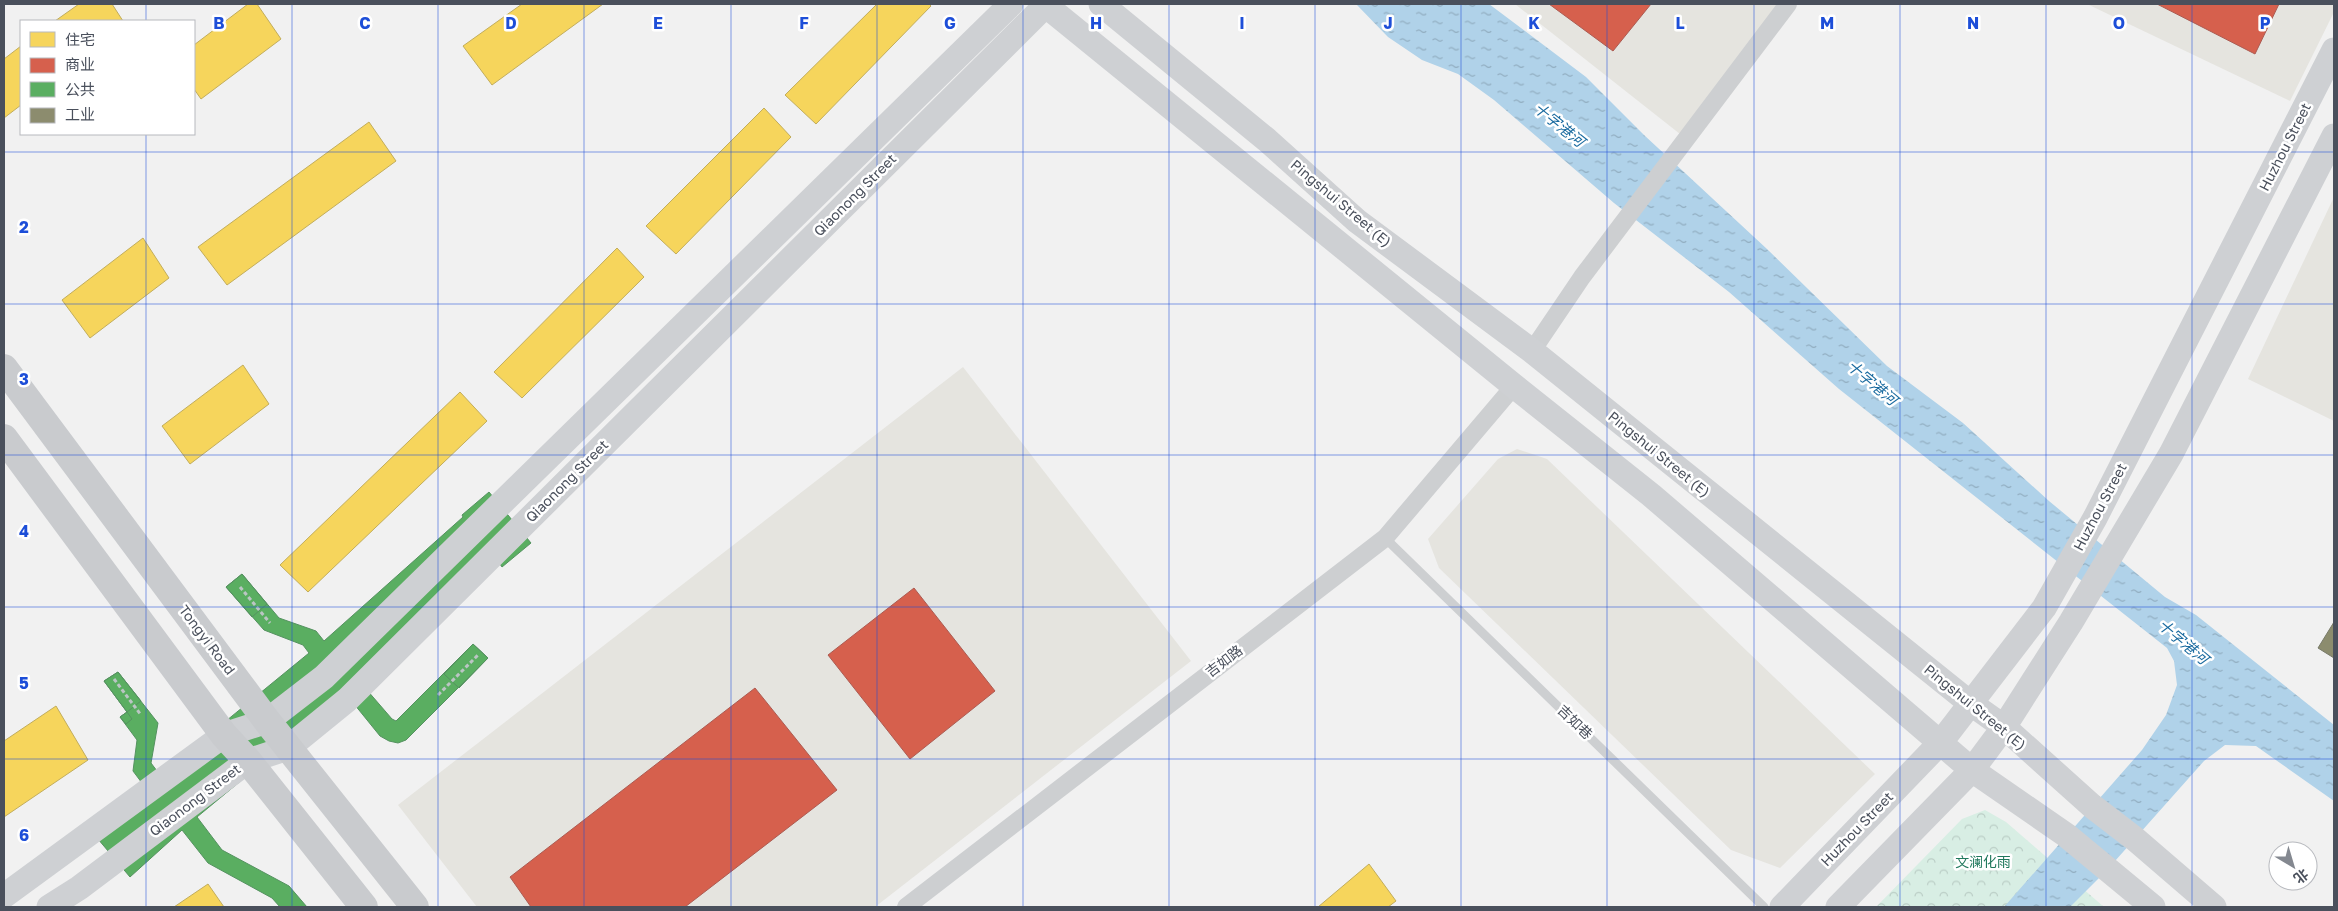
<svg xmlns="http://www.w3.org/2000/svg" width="2338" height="911" viewBox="0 0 2338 911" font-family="'Golos Text','Noto Sans SC',sans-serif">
  <defs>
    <pattern id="park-crowns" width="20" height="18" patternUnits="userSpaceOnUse" patternTransform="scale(1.25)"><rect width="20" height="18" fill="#d8eee4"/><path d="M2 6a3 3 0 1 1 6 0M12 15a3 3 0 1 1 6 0" fill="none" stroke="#bbcec6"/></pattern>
    <pattern id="water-ripples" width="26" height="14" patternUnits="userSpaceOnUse" patternTransform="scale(1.25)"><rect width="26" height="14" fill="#b0d2e9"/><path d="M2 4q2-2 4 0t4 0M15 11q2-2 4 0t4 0" fill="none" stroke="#91adc0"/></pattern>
  </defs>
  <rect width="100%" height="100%" fill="#f1f1f1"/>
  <!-- commercial -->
  <path fill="#e5e4df" d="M1515,4h263l-98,130z
    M2087,4h247v8l-44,89z
    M2334,197v224l-86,-42z
    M963,367l228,294 -316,246h-398l-79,-102z
    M1517,449l30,10 328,315 -95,94 -49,-18 -292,-282 -11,-29 70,-80z"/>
  <!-- park -->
  <path fill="url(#park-crowns)" d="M1985,810l21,12 98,85h-228l86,-88z"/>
  <!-- water -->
  <path fill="url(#water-ripples)" d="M1356,4h133l97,73 58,58 123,114 120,117 76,57 86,78 116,96 31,18 138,110v76l-78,-55 -31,-1 -21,16 -97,109 -37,37h-66l138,-157 24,-35 11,-30 -3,-24 -7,-13 -328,-259 -110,-97 -115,-89 -120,-103 -36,-26 -36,-14 -34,-23z"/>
  <!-- homes -->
  <path fill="#f6d55c" stroke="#c2ad5c" d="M79,4h33l11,17h-68z
    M248,4h9l24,35 -80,60 -7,-10v-44z
    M522,4h81l-111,81 -29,-39z
    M877,4h52l2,2 -115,118 -31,-29z
    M21,46v59l-17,13v-59z
    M764,108l27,29 -115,117 -30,-28z
    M369,122l27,39 -169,124 -29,-38z
    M143,238l26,40 -79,60 -28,-38z
    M617,248l27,29 -122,121 -28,-26z
    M243,365l26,39 -79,60 -28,-38z
    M460,392l27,29 -179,171 -28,-27z
    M56,706l32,54 -84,57v-76z
    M1369,864l27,37 -8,6h-70z
    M208,884l16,23h-50z"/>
  <!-- shops -->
  <path fill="#d6604d" stroke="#ac5b52" d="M1549,4h102l-38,47z
    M2157,4h122l-24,50z
    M914,588l81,103 -85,68 -82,-104z
    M755,688l82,102 -152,117h-154l-21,-30z"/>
  <!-- public -->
  <path fill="#5aae61" stroke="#559260" d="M489,492l42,51 -29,24 -2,-3 -140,118 32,37 4,2 77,-77 15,14 -82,82 -8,3 -9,-2 -9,-5 -34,-42 -149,123 25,33 67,36 18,21h-27l-8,-9 -64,-35 -26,-33 -52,47 -43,-51 58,-39 -12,-16 4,-31 -17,-23 7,-5 -23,-31 14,-9 40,51 -7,40 9,12 149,-122 -6,-8 -39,-15 -38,-43 16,-13 37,44 37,13 8,10 139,-124 -1,-2z
    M242,574l25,30 -15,13 -26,-30z
    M473,644l15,14 -29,30 -15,-14z
    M118,672l23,29 -14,11 -23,-31z
    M127,712l5,7 -6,5 -6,-7z"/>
  <!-- industry -->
  <path fill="#8c8c6e" stroke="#787a69" d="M2334,622v36l-16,-10z"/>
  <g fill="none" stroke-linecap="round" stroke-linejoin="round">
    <!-- path -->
    <path stroke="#bbc5c4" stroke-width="3" stroke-dasharray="4 2.5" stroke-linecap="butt" d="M240,587l30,36
      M114,679l27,36
      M438,695l40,-40"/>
    <!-- lane -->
    <path stroke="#cdcfd1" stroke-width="9" d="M1385,538l379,369"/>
    <!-- street -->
    <path stroke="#cdcfd1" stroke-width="18" d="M1532,351l50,-74 206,-273
      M906,907l479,-369 129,-152"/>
    <!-- secondary -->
    <path stroke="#ced0d3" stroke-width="25" d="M1044,4l470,382 137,109 321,275 94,65 87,72
      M1101,4l166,136 90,81 175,130 438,352 34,24 88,79 43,33 79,68
      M4,896l220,-161 43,-14 57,-44 687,-673
      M49,907l30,-19 169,-127 40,-13 59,-48 700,-696
      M1782,907l159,-165 103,-134 51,-90 239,-468
      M1838,907l134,-137 32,-43 67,-105 100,-168 163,-318"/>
    <!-- primary -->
    <path stroke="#c9cbce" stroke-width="28" d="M4,368l263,353 148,186
      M4,438l220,297 24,26 116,146"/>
  </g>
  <!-- grid -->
  <path fill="none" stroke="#1d4ed8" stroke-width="1" stroke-opacity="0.55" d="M146,4v17M292,4v903M438,4v903M584,4v903M731,4v903M877,4v903M1023,4v903M1169,4v903M1315,4v903M1461,4v903M1607,4v903M1754,4v903M1900,4v903M2046,4v903M2192,4v903M146,134v773M4,152h2330M4,304h2330M4,455h2330M4,607h2330M4,759h2330"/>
  <g text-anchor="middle" stroke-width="5" stroke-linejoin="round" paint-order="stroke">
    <!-- street labels -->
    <g font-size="14" fill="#4a505c" stroke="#fff">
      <text transform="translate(2285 147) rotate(-63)" y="5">Huzhou Street</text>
      <text transform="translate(855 195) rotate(-45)" y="5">Qiaonong Street</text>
      <text transform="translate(1341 203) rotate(40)" y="5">Pingshui Street (E)</text>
      <text transform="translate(1659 454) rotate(39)" y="5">Pingshui Street (E)</text>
      <text transform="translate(567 481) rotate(-45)" y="5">Qiaonong Street</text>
      <text transform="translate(2100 507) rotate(-62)" y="5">Huzhou Street</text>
      <text transform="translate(207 640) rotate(53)" y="5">Tongyi Road</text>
      <text transform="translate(1224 661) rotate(-37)" y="5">吉如路</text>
      <text transform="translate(1975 707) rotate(39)" y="5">Pingshui Street (E)</text>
      <text transform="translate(1575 722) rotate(44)" y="5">吉如巷</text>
      <text transform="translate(195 800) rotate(-37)" y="5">Qiaonong Street</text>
      <text transform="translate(1857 829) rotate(-46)" y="5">Huzhou Street</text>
    </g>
    <!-- park labels -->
    <g font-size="14" fill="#20785c" stroke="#fff">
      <text x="1983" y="867">文澜化雨</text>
    </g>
    <!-- water labels -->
    <g font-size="15" font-style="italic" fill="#196a9f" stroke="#fff">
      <text transform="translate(1559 125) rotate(39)" y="5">十字港河</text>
      <text transform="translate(1872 383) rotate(40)" y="5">十字港河</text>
      <text transform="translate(2183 642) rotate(40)" y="5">十字港河</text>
    </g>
  </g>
  <g font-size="16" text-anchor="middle" font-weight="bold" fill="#1d4ed8" stroke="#fff" stroke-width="5" stroke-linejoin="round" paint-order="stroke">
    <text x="219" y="29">B</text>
    <text x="365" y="29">C</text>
    <text x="511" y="29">D</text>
    <text x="658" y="29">E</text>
    <text x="804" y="29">F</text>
    <text x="950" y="29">G</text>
    <text x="1096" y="29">H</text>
    <text x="1242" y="29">I</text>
    <text x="1388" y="29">J</text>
    <text x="1534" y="29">K</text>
    <text x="1680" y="29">L</text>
    <text x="1827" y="29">M</text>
    <text x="1973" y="29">N</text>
    <text x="2119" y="29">O</text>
    <text x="2265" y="29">P</text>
    <text x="24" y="233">2</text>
    <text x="24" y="385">3</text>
    <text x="24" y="537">4</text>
    <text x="24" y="689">5</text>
    <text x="24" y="841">6</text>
  </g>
  <!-- border -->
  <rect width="2338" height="911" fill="none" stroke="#4a505c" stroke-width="10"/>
  <!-- legend -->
  <rect x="20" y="20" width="175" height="115" fill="#ffffff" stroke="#b7b9be"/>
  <rect x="30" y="32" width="25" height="15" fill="#f6d55c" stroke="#b7b9be"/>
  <text x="65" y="45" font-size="15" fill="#4a505c">住宅</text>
  <rect x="30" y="58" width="25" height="15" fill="#d6604d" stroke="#b7b9be"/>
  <text x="65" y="70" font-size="15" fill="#4a505c">商业</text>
  <rect x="30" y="82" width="25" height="15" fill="#5aae61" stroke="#b7b9be"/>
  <text x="65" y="95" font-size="15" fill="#4a505c">公共</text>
  <rect x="30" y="108" width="25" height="15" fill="#8c8c6e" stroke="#b7b9be"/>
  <text x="65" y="120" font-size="15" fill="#4a505c">工业</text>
  <!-- north arrow -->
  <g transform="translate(2293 866) rotate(142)"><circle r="24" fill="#ffffff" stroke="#b7b9be"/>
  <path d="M0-4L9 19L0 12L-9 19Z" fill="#848890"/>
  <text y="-8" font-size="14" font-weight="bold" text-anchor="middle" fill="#4a505c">北</text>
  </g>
</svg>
